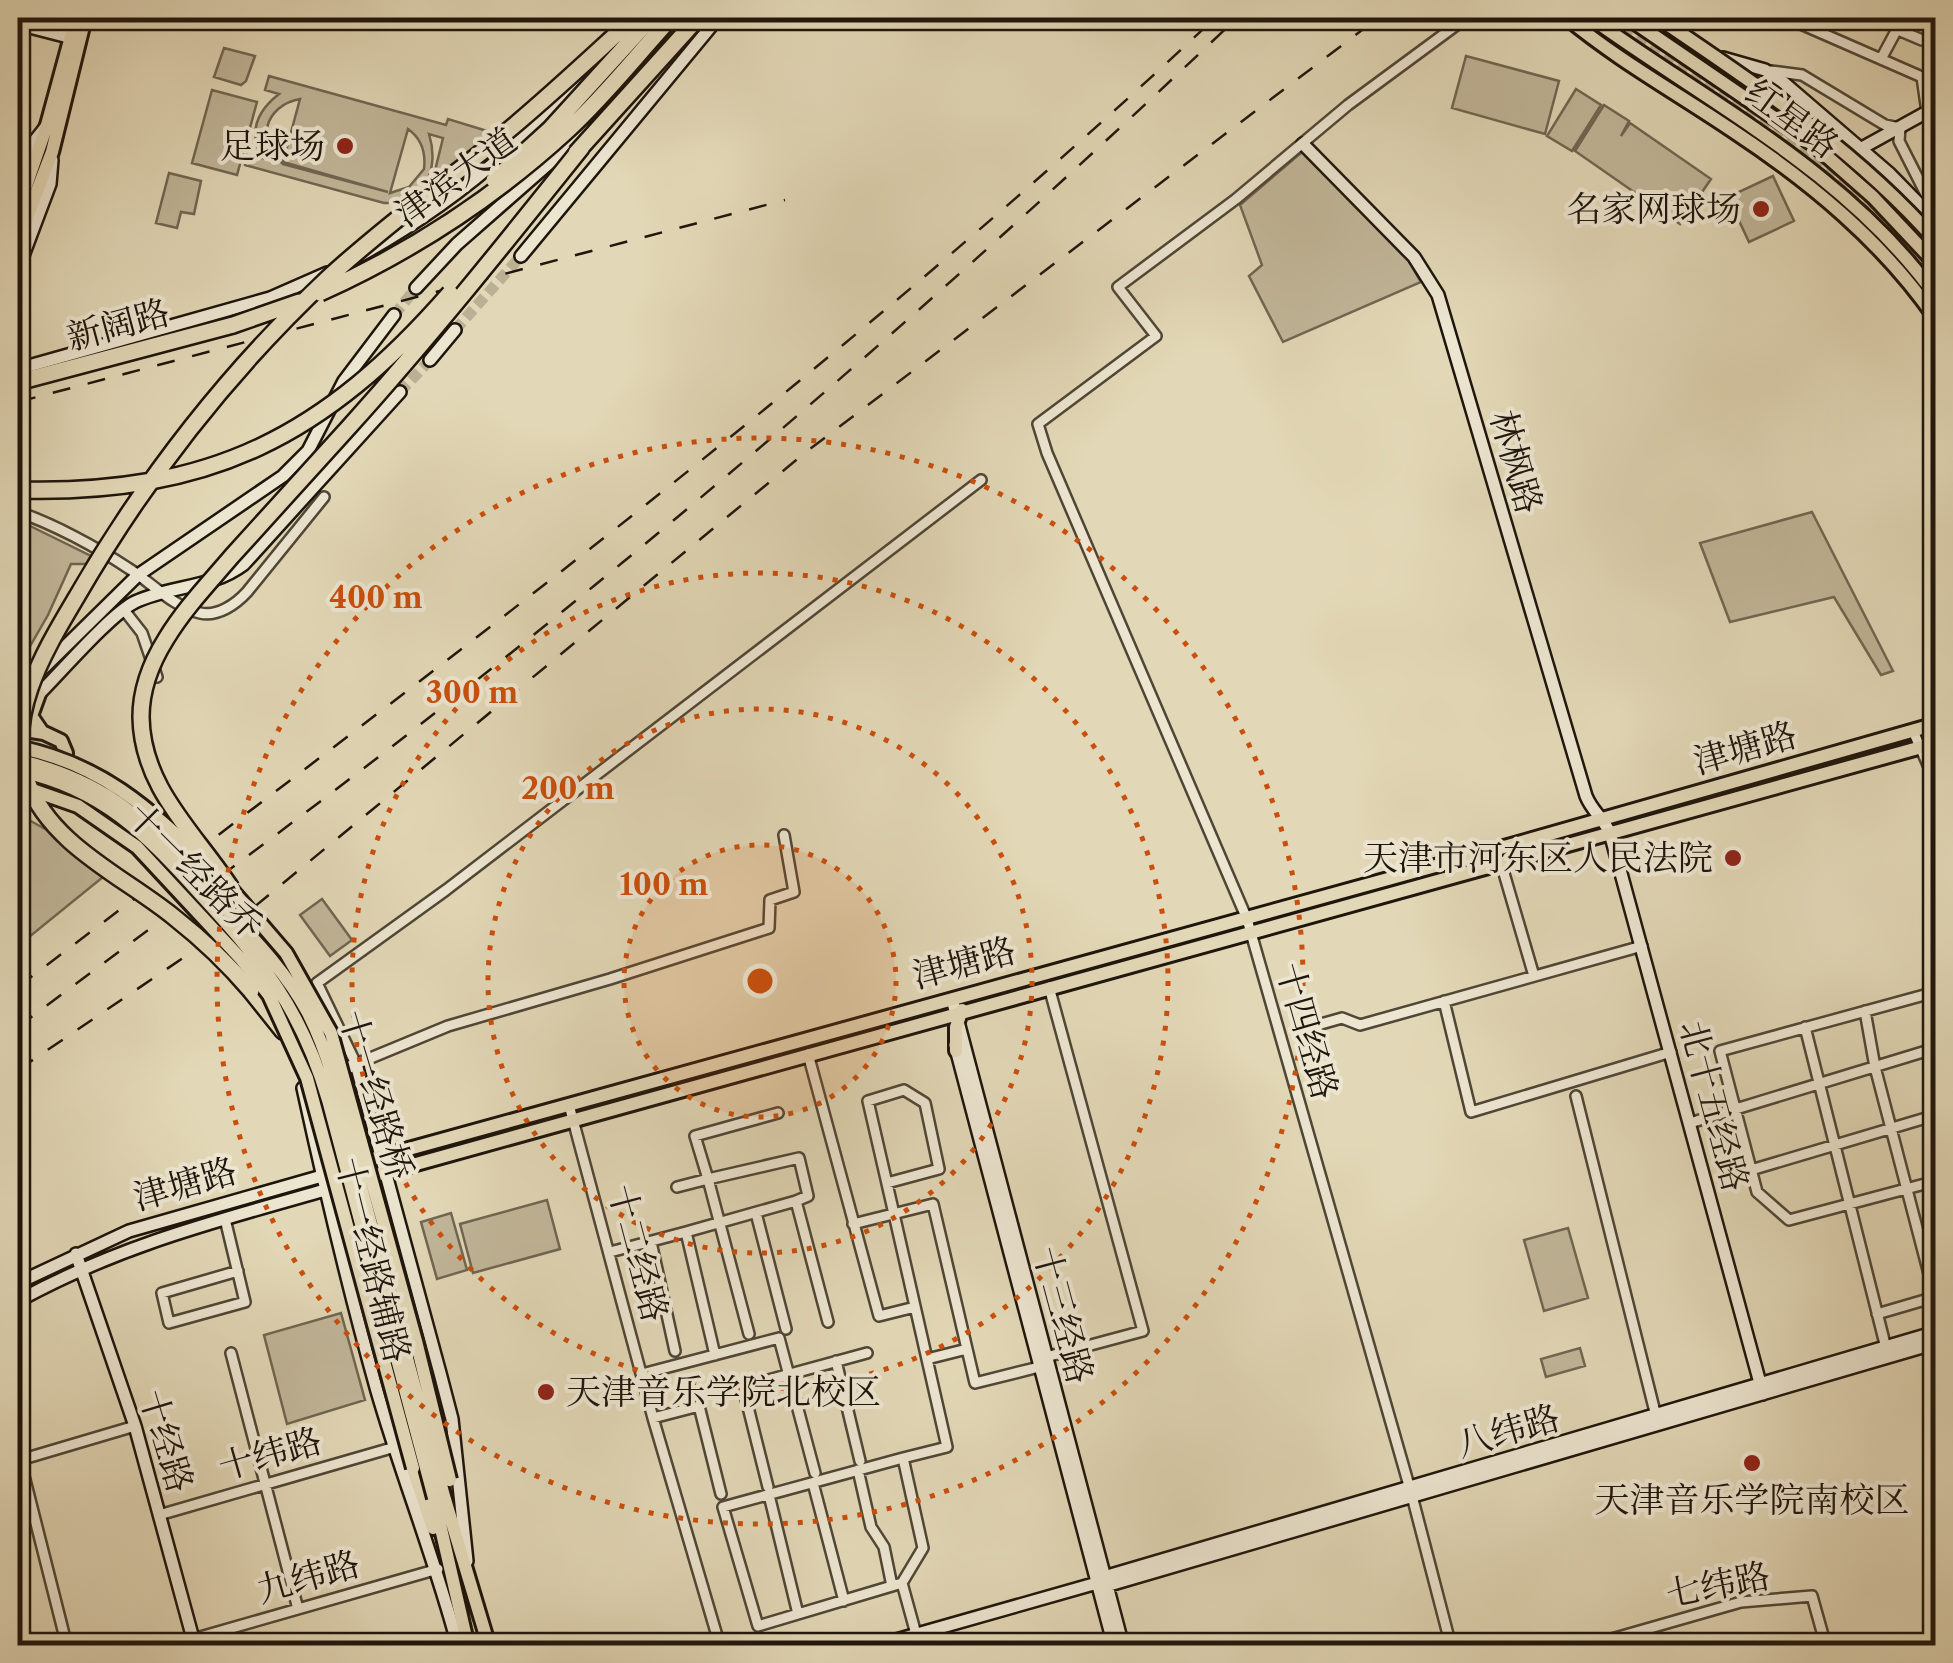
<svg xmlns="http://www.w3.org/2000/svg" width="1953" height="1663" viewBox="0 0 1953 1663" font-family="'Libre Caslon Text','Noto Serif SC',serif">
  <rect width="100%" height="100%" fill="#e2d7b6"/>
  <filter id="stains"><feTurbulence type="fractalNoise" baseFrequency=".002" numOctaves="4"/><feColorMatrix values="0 0 0 0 .2 0 0 0 0 .09 0 0 0 0 .02 0 0 0 .5 -.17"/></filter>
  <radialGradient id="worn" r=".72"><stop offset=".6" stop-color="#630" stop-opacity="0"/><stop offset="1" stop-color="#630" stop-opacity=".3"/></radialGradient>
  <!-- green -->
  <path fill="#c1b699" stroke="#706652" stroke-width="2.5" fill-rule="evenodd" d="M224,48l31,8 -9,25 -5,4 -27,-8z
    M1466,56l93,25 -14,53 -93,-26z
    M269,76l177,49 2,-6 49,15 -65,49 11,-45 -14,-4c11,35 -4,71 -45,69l-139,-38 2,-10 15,3c-14,-26 -5,-47 17,-64l-14,-4zM300,99l-17,63 105,30 -105,-28c-29,-21 -18,-59 17,-65zM408,129c14,10 18,23 16,40l-15,18 -19,6z
    M1576,89l25,16 -29,46 -25,-15z
    M212,90l45,12 -20,73 -45,-12z
    M1604,105l25,16 -8,15 9,-13 81,56 -31,45 -105,-73z
    M1302,152l105,106 14,24 -138,60 -34,-66 13,-11 -22,-60z
    M169,173l32,8 -7,33 -13,-2 -4,16 -21,-5z
    M1773,176l21,45 -45,21 -21,-45z
    M1812,512l81,159 -12,4 -47,-78 -104,25 -30,-79z
    M18,520l73,36 -5,8h-15l-23,51 -30,52z
    M18,814l29,16 56,47 -85,69z
    M322,899l30,41 -22,16 -30,-41z
    M547,1200l13,49 -87,24 -13,-49z
    M451,1213l16,57 -30,9 -16,-57z
    M1568,1228l20,70 -44,13 -20,-71z
    M341,1313l24,87 -78,24 -23,-89z
    M1580,1348l5,18 -39,11 -5,-18z"/>
  <g fill="none" stroke-linecap="round" stroke-linejoin="round">
    <!-- secondary-tunnel -->
    <path stroke="#bbb094" stroke-width="11" stroke-dasharray="11 5.5" stroke-linecap="butt" d="M1610,18c118,79 244,148 326,268
      M1643,18l44,25
      M394,315l22,-27
      M455,330l66,-74
      M400,392l30,-32"/>
    <defs>
      <path id="street" d="M1787,18l135,59 5,35
        M1896,29l26,11 14,1
        M1881,59l22,-41
        M1771,71l31,4 83,50 15,3 -1,13 37,73
        M18,512c34,11 80,36 110,56 23,14 45,39 72,45 18,4 36,-9 47,-21l77,-95
        M124,610l18,23 15,44
        M1913,731l23,52
        M784,835l10,57 -24,8 -1,28 -159,51 -162,47 -92,38 -39,-81 129,-93 535,-410
        M1501,863l33,113
        M1444,1001l27,111 200,-60
        M1865,1011l10,56 60,230 -58,17
        M1936,1023l-8,-29 -208,57 37,141 32,28 147,-39
        M1314,1026l28,-8 18,7 282,-79
        M1805,1027l81,321
        M808,1054l71,262 36,-9
        M1576,1096l80,320
        M569,1105l84,313 67,228
        M1690,1123l246,-75
        M1751,1170l185,-55
        M887,1183l52,-14 -14,-66 -21,-13 -36,11 26,113 53,233 -44,11
        M677,1187l31,-8 -13,-43 83,-23
        M756,1213l30,116
        M225,1219l20,83 -76,21 -7,-30 76,-22
        M853,1224l80,-20 42,179 64,-16
        M651,1242l24,109
        M610,1252l76,-20
        M749,1334l-41,-155 91,-21 9,38 -12,5
        M231,1353l67,256
        M715,1355l-29,-123 110,-31 32,121
        M1046,1357l97,-26 -94,-344
        M927,1359l40,-10
        M836,1361l24,100
        M642,1374l137,-36 36,135
        M653,1418l46,-12 22,88
        M903,1458l20,90 -21,35 -144,43 -35,-119z
        M858,1470l13,57 13,20 8,39
        M813,1483l31,118
        M768,1487l-25,-100 124,-34
        M769,1495l29,119
        M159,1515l236,-68
        M18,1522l16,-5
        M902,1583l14,51
        M193,1639l245,-70
        M67,1646l-47,-186 115,-34
        M1451,1646l-39,-150 -165,-577 -200,-466 -9,-29 118,-88 -38,-49 118,-88 112,-94 118,-87
        M1587,1646l154,-44 71,-6 14,50"/>
      <path id="secondary" d="M18,24l58,15
        M1723,58l42,12 18,12 107,92 46,47
        M1303,144l111,113 24,38 148,501c6,15 17,22 24,37l153,561
        M1860,149l76,-42
        M18,162l27,-34
        M18,187l13,-32
        M361,255c88,-49 167,-114 231,-191
        M521,256l197,-238
        M18,269l32,-85 2,-24
        M416,288l41,-44 114,-100 68,-72
        M430,360l25,-30
        M18,369l252,-71 57,-25
        M18,693l120,-118 145,-99 25,-25 36,-70 50,-66
        M39,694c22,-22 72,-80 96,-92 36,-17 76,-13 109,-38l156,-172
        M952,999l171,647
        M955,1045l159,601
        M336,1073l20,-9 84,309 12,46 15,142
        M315,1083l-12,5c22,101 46,203 74,303 25,86 58,168 81,255
        M76,1254l59,172 60,220
        M18,1283l111,-52 193,-55
        M18,1301c100,-55 198,-80 307,-111
        M1097,1583l9,3 830,-243
        M875,1646l222,-63 7,-6 832,-245"/>
      <path id="primary" d="M1567,18c52,43 110,75 166,113 77,51 150,111 203,188
        M1591,18c121,87 255,154 345,278
        M18,209l29,-84 29,-107
        M18,241l34,-89 33,-134
        M39,694l-8,22 11,16
        M18,729l26,4 17,8 5,12 -2,18
        M18,800l26,4
        M956,1051v-24l6,-17
        M358,1163l1139,-314 439,-125
        M362,1179l1574,-436
        M413,1468l20,60
        M444,1496l45,150
        M434,1498l34,148"/>
      <path id="highway" d="M18,382l215,-57
        M251,991l32,40"/>
    </defs>
    <!-- street casing -->
    <use href="#street" stroke="#4f4636" stroke-width="14"/>
    <!-- secondary casing -->
    <use href="#secondary" stroke="#1e150c" stroke-width="16"/>
    <!-- primary casing -->
    <use href="#primary" stroke="#1e150c" stroke-width="18"/>
    <!-- highway casing -->
    <use href="#highway" stroke="#1e150c" stroke-width="20"/>
    <!-- street -->
    <use href="#street" stroke="#ece5d0" stroke-width="9"/>
    <!-- secondary -->
    <use href="#secondary" stroke="#ece5d0" stroke-width="11"/>
    <!-- primary -->
    <use href="#primary" stroke="#e2d7b6" stroke-width="12"/>
    <!-- highway -->
    <use href="#highway" stroke="#e2d7b6" stroke-width="15"/>
    <!-- rail -->
    <path stroke="#1e150c" stroke-width="2.5" stroke-dasharray="18 18" stroke-linecap="butt" d="M18,402l767,-202
      M18,987c409,-311 822,-617 1197,-969
      M18,1027c116,-87 234,-173 350,-262 303,-233 592,-484 869,-747
      M18,1070l218,-148 570,-470 572,-434"/>
    <defs>
      <path id="primary-bridge" d="M1628,18l186,127 59,52 63,67
        M1658,18c99,67 198,132 278,223
        M18,747c83,17 130,60 189,117
        M18,760c103,25 137,72 205,146 31,33 64,67 85,107 27,53 38,117 53,174 28,103 56,206 83,309
        M20,771c82,18 126,63 180,123 64,70 101,114 128,206l106,398
        M18,785l60,21 59,41 105,113 27,35 38,83 106,390
        M225,882l61,71 45,80 85,308 34,139"/>
      <path id="highway-bridge" d="M576,153l122,-135
        M494,180l56,-51 101,-111
        M320,293c91,-41 174,-95 248,-163 37,-34 69,-75 103,-112
        M233,325l66,-23
        M18,490c193,5 307,-54 432,-197
        M231,888c-36,-55 -89,-100 -90,-171 0,-28 10,-54 25,-78 18,-30 43,-56 66,-83 39,-43 78,-86 117,-129 81,-90 157,-185 233,-280
        M251,991c-23,-27 -48,-51 -76,-73 -50,-41 -124,-72 -148,-137 -23,-64 17,-129 49,-183 68,-118 153,-227 252,-320 56,-52 118,-96 176,-144 45,-37 87,-77 130,-116"/>
    </defs>
    <!-- primary-bridge casing -->
    <use href="#primary-bridge" stroke="#1e150c" stroke-width="18" stroke-linecap="butt"/>
    <!-- highway-bridge casing -->
    <use href="#highway-bridge" stroke="#1e150c" stroke-width="20" stroke-linecap="butt"/>
    <!-- primary-bridge -->
    <use href="#primary-bridge" stroke="#e2d7b6" stroke-width="12"/>
    <!-- highway-bridge -->
    <use href="#highway-bridge" stroke="#e2d7b6" stroke-width="15"/>
  </g>
  <!-- distance rings -->
  <circle cx="760" cy="981" r="136" fill="#ca4f0c" fill-opacity=".12"/>
  <g fill="none" stroke="#ca4f0c" stroke-width="5" stroke-dasharray="5 10">
    <circle cx="760" cy="981" r="136"/>
    <circle cx="760" cy="981" r="272"/>
    <circle cx="760" cy="981" r="408"/>
    <circle cx="760" cy="981" r="543"/>
  </g>
  <!-- markers -->
  <g fill="#8f2418" stroke="#ece5d0" stroke-width="4">
    <circle cx="345" cy="146" r="10"/>
    <circle cx="1761" cy="209" r="10"/>
    <circle cx="1733" cy="858" r="10"/>
    <circle cx="546" cy="1392" r="10"/>
    <circle cx="1752" cy="1463" r="10"/>
  </g>
  <g text-anchor="middle" stroke-width="8" stroke-linejoin="round" paint-order="stroke">
    <!-- street labels -->
    <g font-size="35" fill="#1e150c" stroke="#ece5d0">
      <text transform="translate(1792 119) rotate(36)" y="12">红星路</text>
      <text transform="translate(456 177) rotate(-36)" y="12">津滨大道</text>
      <text transform="translate(118 325) rotate(-15)" y="12">新阔路</text>
      <text transform="translate(1516 462) rotate(74)" y="12">林枫路</text>
      <text transform="translate(1745 748) rotate(-16)" y="12">津塘路</text>
      <text transform="translate(195 871) rotate(45)" y="12">十一经路乔</text>
      <text transform="translate(964 963) rotate(-15)" y="12">津塘路</text>
      <text transform="translate(1307 1031) rotate(74)" y="12">十四经路</text>
      <text transform="translate(376 1095) rotate(73)" y="12">十一经路桥</text>
      <text transform="translate(1714 1106) rotate(75)" y="12">北十五经路</text>
      <text transform="translate(185 1184) rotate(-16)" y="12">津塘路</text>
      <text transform="translate(638 1253) rotate(75)" y="12">十二经路</text>
      <text transform="translate(373 1260) rotate(76)" y="12">十一经路辅路</text>
      <text transform="translate(1063 1315) rotate(75)" y="12">十三经路</text>
      <text transform="translate(1508 1431) rotate(-16)" y="12">八纬路</text>
      <text transform="translate(166 1441) rotate(73)" y="12">十经路</text>
      <text transform="translate(270 1454) rotate(-16)" y="12">十纬路</text>
      <text transform="translate(308 1577) rotate(-16)" y="12">九纬路</text>
      <text transform="translate(1718 1585) rotate(-11)" y="12">七纬路</text>
    </g>
    <!-- poi labels -->
    <g font-size="35" fill="#1e150c" stroke="#ece5d0" text-anchor="end">
      <text x="325" y="158">足球场</text>
      <text x="1741" y="221">名家网球场</text>
      <text x="1713" y="870">天津市河东区人民法院</text>
      <text x="566" y="1404" text-anchor="start">天津音乐学院北校区</text>
      <text x="1752" y="1512" text-anchor="middle">天津音乐学院南校区</text>
    </g>
  </g>
  <circle cx="760" cy="981" r="15" fill="#ca4f0c" stroke="#ece5d0" stroke-width="5"/>
  <g font-size="30" text-anchor="middle" font-weight="bold" fill="#ca4f0c" stroke="#ece5d0" stroke-width="8" stroke-linejoin="round" paint-order="stroke">
    <text x="376" y="608">400 m</text>
    <text x="472" y="703">300 m</text>
    <text x="568" y="799">200 m</text>
    <text x="664" y="895">100 m</text>
  </g>
  <!-- margin -->
  <rect width="1953" height="1663" fill="none" stroke="#e2d7b6" stroke-width="60"/>
  <rect x="20" y="20" width="1913" height="1623" fill="none" stroke="#1e150c" stroke-width="5"/>
  <rect x="30" y="30" width="1893" height="1603" fill="none" stroke="#1e150c" stroke-width="2.5"/>
  <rect width="100%" height="100%" filter="url(#stains)"/>
  <rect width="100%" height="100%" fill="url(#worn)"/>
</svg>
